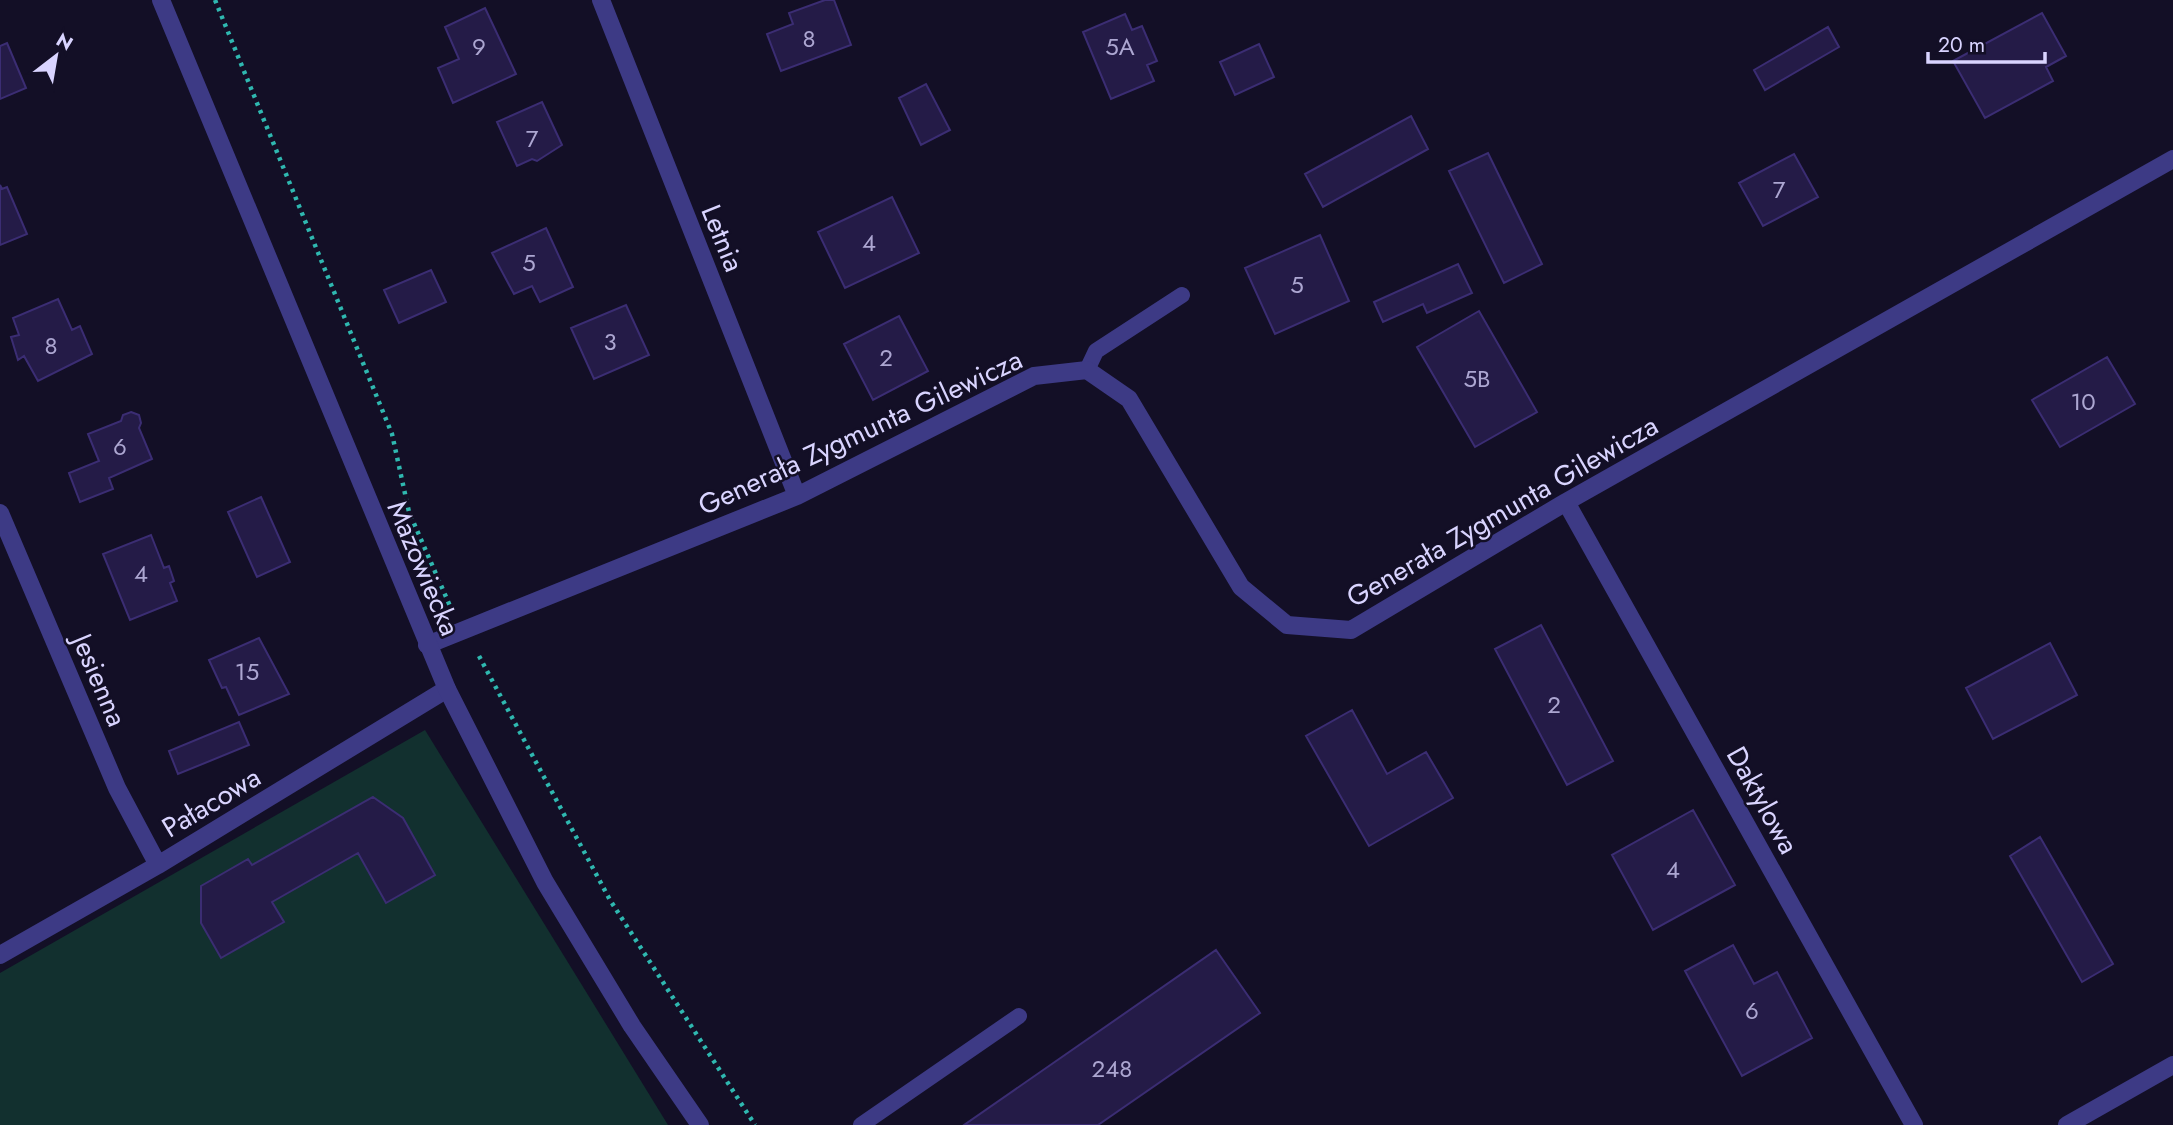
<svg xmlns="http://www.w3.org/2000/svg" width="2173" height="1125" viewBox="0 0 2173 1125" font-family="Jost,sans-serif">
  <rect width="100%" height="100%" fill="#130f26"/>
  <!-- green -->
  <path fill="#12302f" d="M425,730l243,395h-668v-152z"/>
  <!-- building -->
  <path fill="#241b47" stroke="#3b2d73" stroke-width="2" d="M825,0h9l17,45 -70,26 -14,-37 26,-10 -4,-11z
    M485,8l31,66 -63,29 -15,-35 21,-9 -14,-32z
    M2042,13l24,43 -20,11 7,14 -68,37 -32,-57z
    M1125,14l7,16 10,-4 15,35 -10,4 7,16 -43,18 -28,-67z
    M1828,27l11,20 -74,43 -11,-20z
    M7,43l19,45 -26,11v-53z
    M1259,44l15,33 -39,18 -15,-33z
    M926,84l24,46 -29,15 -22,-47z
    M542,102l20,43 -25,16 -5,-2 -15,7 -20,-44z
    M1411,116l17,33 -105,58 -18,-33z
    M1488,153l54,111 -38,19 -55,-112z
    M1794,154l24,43 -55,29 -24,-43z
    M0,185l2,4 5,-2 20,47 -27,11z
    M892,197l27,56 -74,35 -27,-56z
    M546,228l27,59 -33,15 -8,-16 -18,8 -22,-41z
    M1320,235l29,66 -74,33 -30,-66z
    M1458,264l14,29 -45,20 -4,-9 -40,18 -9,-20z
    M431,270l15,32 -47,21 -15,-33z
    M58,299l14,31 8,-4 12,28 -54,27 -14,-25 -6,4 -7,-23 8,-2 -6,-17z
    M626,305l23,50 -55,24 -23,-51z
    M1479,311l58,101 -62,35 -58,-100z
    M899,316l29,55 -55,29 -29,-56z
    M2107,357l28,47 -75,43 -28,-47z
    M131,412l8,3 2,8 -2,5 13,31 -43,19 4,11 -33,13 -11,-29 30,-12 -11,-27 33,-13 2,-6z
    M261,497l29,65 -33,15 -29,-65z
    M151,535l13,33 5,-2 5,15 -4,2 7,18 -47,19 -27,-66z
    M1541,625l72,136 -46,24 -72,-136z
    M259,638l30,56 -50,21 -13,-28 -4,1 -13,-28z
    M2050,643l27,52 -84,44 -27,-51z
    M1352,710l35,64 39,-22 27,46 -84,48 -63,-110z
    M239,722l10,23 -71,29 -9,-23z
    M373,797l30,21 32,57 -49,28 -28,-50 -86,49 12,20 -63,36 -20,-35v-37l47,-27 4,6z
    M1693,810l42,75 -82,45 -41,-75z
    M2040,837l73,127 -31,18 -72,-126z
    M1733,945l21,39 23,-12 35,66 -70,38 -57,-105z
    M1216,950l44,63 -162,112h-134z"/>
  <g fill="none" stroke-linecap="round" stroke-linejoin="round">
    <!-- path -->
    <path stroke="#2fb8b0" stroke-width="4.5" stroke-dasharray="3.5 5" stroke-linecap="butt" d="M215,0l177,434 17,78 41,94
      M479,656l131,244 145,225"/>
    <!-- service -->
    <path stroke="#3d3a85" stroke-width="16" d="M1087,370l9,-19 86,-56
      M861,1125l158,-109"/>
    <!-- minor -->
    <path stroke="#3d3a85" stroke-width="18" d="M601,0l196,496
      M1566,502l348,623
      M0,513l117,275 41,77
      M427,645l370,-149 237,-120 53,-6 42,29 112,188 46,38 64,5 215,-128 607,-343
      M0,955l158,-90 289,-176
      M2067,1125l106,-60"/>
    <!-- tertiary -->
    <path stroke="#3d3a85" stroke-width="18" d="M161,0l286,689 98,193 87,144 68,99"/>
  </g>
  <g text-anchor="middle" stroke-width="5" stroke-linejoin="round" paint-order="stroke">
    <!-- number labels -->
    <g font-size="24" fill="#aca6d1">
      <text x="809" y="47">8</text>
      <text x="479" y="55">9</text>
      <text x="1120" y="55">5A</text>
      <text x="532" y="147">7</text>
      <text x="1779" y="198">7</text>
      <text x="869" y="251">4</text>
      <text x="529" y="271">5</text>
      <text x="1297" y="293">5</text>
      <text x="610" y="350">3</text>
      <text x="51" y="354">8</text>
      <text x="886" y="366">2</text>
      <text x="1477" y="387">5B</text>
      <text x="2083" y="410">10</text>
      <text x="120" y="455">6</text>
      <text x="141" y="582">4</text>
      <text x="247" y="680">15</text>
      <text x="1554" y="713">2</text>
      <text x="1673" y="878">4</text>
      <text x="1752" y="1019">6</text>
      <text x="1112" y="1077">248</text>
    </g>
    <!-- street labels -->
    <g font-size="28" fill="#d9d4ff" stroke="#130f26">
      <text transform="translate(723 238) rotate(68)" y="10">Letnia</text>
      <text transform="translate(860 432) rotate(-25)" y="10">Generała Zygmunta Gilewicza</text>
      <text transform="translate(1502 511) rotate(-30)" y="10">Generała Zygmunta Gilewicza</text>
      <text transform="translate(424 568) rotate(67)" y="10">Mazowiecka</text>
      <text transform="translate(100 680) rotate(67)" y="10">Jesienna</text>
      <text transform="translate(1763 800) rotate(61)" y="10">Daktylowa</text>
      <text transform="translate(211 802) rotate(-31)" y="10">Pałacowa</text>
    </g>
  </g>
  <!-- north arrow -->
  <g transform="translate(56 56) rotate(31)" stroke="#130f26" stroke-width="5" paint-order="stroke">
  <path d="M0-5L12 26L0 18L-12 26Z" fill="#d9d4ff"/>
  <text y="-10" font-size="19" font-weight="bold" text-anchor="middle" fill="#d9d4ff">N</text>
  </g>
  <!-- scale -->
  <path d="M1928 52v10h117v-10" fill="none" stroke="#d9d4ff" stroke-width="3.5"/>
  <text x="1938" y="52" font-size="21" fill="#d9d4ff" stroke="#130f26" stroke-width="5" paint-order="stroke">20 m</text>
</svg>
